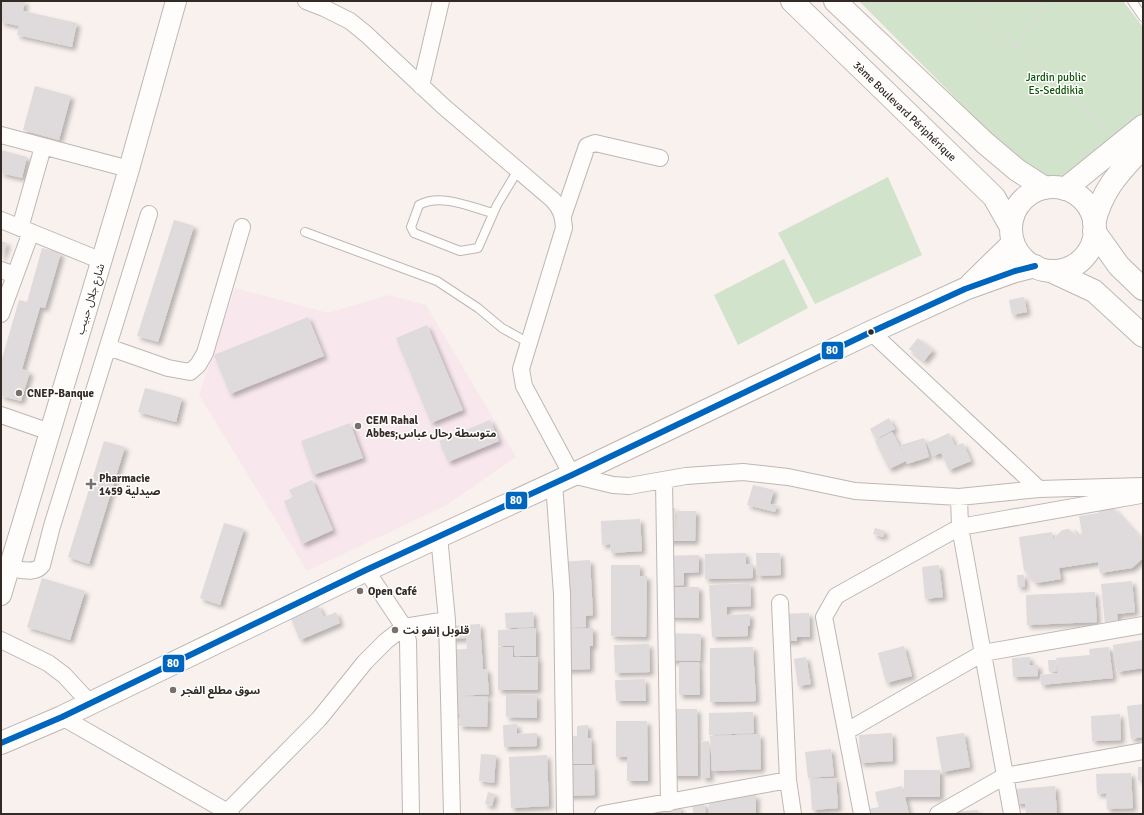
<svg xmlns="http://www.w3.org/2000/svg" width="1144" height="815" viewBox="0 0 1144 815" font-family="Signika,'Noto Sans Arabic',sans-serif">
  <defs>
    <filter id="shadow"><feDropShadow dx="3.5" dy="3.5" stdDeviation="2" flood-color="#0004"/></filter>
  </defs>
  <rect width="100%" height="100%" fill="#f8f1ee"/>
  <!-- education -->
  <path fill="#f8e8ee" d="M235,288l93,25 60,-18 38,10 90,152 -71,49 -138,65 -108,-176z"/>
  <!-- green -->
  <path fill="#d1e3ca" d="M859,1h264l20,26v96l-98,65z
    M888,177l34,78 -107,49 -37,-71z
    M784,259l24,49 -70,37 -24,-50z"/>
  <!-- building -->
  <path fill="#dfdadb" filter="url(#shadow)" d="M1,1h24l-2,10 54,12 -5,24 -55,-12 2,-9 -18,-4z
    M35,86l36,10 -12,44 -36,-10z
    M1,150l26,7 -5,21 -21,-5z
    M174,220l20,6 -36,116 -21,-6z
    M1,241l6,2 -6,17z
    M42,248l19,5 -16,55 -5,-1 -18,62 8,3 -9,29 -20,-5v-34l18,-62 8,2z
    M1024,297l3,15 -15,3 -3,-15z
    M308,317l16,39 -94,38 -16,-39z
    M427,325l36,85 -32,13 -35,-85z
    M918,338l15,12 -9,11 -15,-12z
    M145,388l37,10 -6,24 -38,-10z
    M889,418l6,11 -19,10 -6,-10z
    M490,420l9,21 -51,21 -9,-21z
    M350,423l13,35 -50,17 -12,-34z
    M892,432l12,23 -3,-10 23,-7 5,19 -22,7 -1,-3 -17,8 -14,-28z
    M949,433l6,13 8,-3 8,18 -22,9 -8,-17 -8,3 -6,-13z
    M104,441l21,6 -36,117 -21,-7z
    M312,480l21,50 -31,14 -18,-43 9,-4 -4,-7z
    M753,485l21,5 -4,14 7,1 -2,7 -28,-7z
    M675,508l1,30 1,-27h19l-1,30h-34l-1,-32z
    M1113,508l30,33v17l-11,10 -32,5 -2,-11 -39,6 2,11 -25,4 -12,-13 -5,-33 33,-5 1,7 9,-9 7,-1 7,8 -1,-8 8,9 -4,-22 19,-3 3,-3z
    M640,519l2,32 -31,2 -1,-9 -8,1 -1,-24z
    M224,523l20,6 -24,76 -20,-7z
    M875,528l10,3 -2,6 -10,-3z
    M746,553v11h7v14l-48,1v-25z
    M756,553h24l1,22 -24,1z
    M699,555v17l-15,1v12l-22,1 -1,-30z
    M590,560l3,55 -7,1v11l-24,1 -3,-66z
    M611,565h29v11h7l-1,61 -35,-1z
    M939,565l4,32 -18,2 -3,-32z
    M1017,575h7l1,12h-7z
    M42,578l43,13 -15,49 -43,-13z
    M1132,581l3,31 -18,2 1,8 -13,2 -4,-40z
    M750,583l1,23 -24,1v8l23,-1v12h-2v10l-36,1 -3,-52z
    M665,587h34v31l-35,-1z
    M1095,592l2,30 -70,3 -1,-30z
    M318,605l6,12 12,-5 4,11 -40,17 -10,-23z
    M533,612l1,15 -28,1 -1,-15z
    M809,613l1,24h-13v4h-16l-2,-27z
    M480,624l3,45h4l2,25 -29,2 28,1 -1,30 -28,-1 1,-11 -8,-1 -5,-64 20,-1 -1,-11 -16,1 -1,-13z
    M536,628v28h-21l-1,-10h-16v-16z
    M593,628v18h-3v23l-31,1 -1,-41z
    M665,633l36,1 -1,27 -36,-1z
    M1143,640v28l-26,4 -4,-27z
    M649,644l1,28 -35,1 -1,-28z
    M904,646l8,30 -26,7 -8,-30z
    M498,647h15v9l-1,1h26v33h-40z
    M753,647l3,54 -46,1v-54z
    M1109,647l4,31 -72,7 -1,-10 18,-2 -2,-15 34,-3 -1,-6z
    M806,657l5,27 -13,2 -4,-27z
    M1030,657v8h8v11l-25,1 -1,-19z
    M1048,660h8l1,11 -8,1z
    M699,662l1,33h-21v-32z
    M645,679l1,22h-30l-1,-21z
    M506,694l31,1v23l-31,-1z
    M1143,704v33l-12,2 -4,-33z
    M670,709h27l1,67h-32z
    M753,712l1,21 -45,2v-22z
    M1120,714l1,26 -29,1 -1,-25z
    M616,721h31l1,60h-21v-24h-11z
    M517,724v10l20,-1v13l-33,1 -1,-22z
    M588,725v13h3l1,26h-26l-1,-28h12v-10z
    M892,733l1,28 -33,2 -1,-28z
    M964,733l6,34 -28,5 -6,-35z
    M760,734l1,35 -49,2 -2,-35z
    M709,741l1,37h-8l-1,-36z
    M831,749l3,27 -26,2 -3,-26z
    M481,754l15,1 -2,28 -15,-2z
    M547,755l2,51 -38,2 -2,-51z
    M562,765h32l1,30 -32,1z
    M1138,767h5v13h-5z
    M904,770h36v27h-35l4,17h-44l-1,-4 15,-3 -4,-15 27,-6 2,9z
    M1131,773l2,35 -26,1 -1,-16 -9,1 -1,-20z
    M836,778l2,30 -26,2 -2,-31z
    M1055,786l2,28h-31l-1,-10h-9l-1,-15z
    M488,792l7,2 -3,12 -7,-2z
    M756,795v19h-47v-11h5v-7z
    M704,803l2,11h-12l-2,-9z
    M679,806l2,8h-36z
    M978,810l1,4h-32v-2z"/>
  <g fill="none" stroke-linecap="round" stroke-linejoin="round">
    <defs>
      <path id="service" d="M1132,1l11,16
        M493,213c-23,-6 -52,-20 -74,-8l-8,22 3,6 46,18 18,-3 19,-43 21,-35
        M305,232l132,49 41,27 24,20 27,15"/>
      <path id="minor" d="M306,1l18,7 26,13 16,13 77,72 110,94c8,9 10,15 11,28l-40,131 -3,10 3,17 48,89 41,10 16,1 57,-10 57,-4 45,5 67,14 104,6 80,-8 104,-3
        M421,86l20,-85
        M1,135l128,34
        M563,216l24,-70 8,-3 65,15
        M1,220l101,41
        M20,228l23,-81
        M1,270l14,5
        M1,314l30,-82
        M871,332l168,157
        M108,347l60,21 22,4 8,-7 7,-12 37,-126
        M1,415l49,17
        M664,480l5,323
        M554,483l8,111 3,220
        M959,497l1,30 52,287
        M439,536l8,84 5,194
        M9,568c10,1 26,7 33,-3l10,-39 97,-312
        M366,570l38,57 4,14 3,173
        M780,603l8,177 5,34
        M1,640l47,23 16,12 26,28
        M62,717l169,97
        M847,731l136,-78 160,-28
        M225,814l94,-95 46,-57 21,-21 18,-14 43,-7
        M603,814l185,-34
        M862,814l-38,-197 12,-21 124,-69 181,-32
        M938,814l67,-38 138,-25"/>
      <path id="tertiary" d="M1,595l128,-426 47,-168"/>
      <path id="secondary" d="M1065,189l78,-63
        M1094,223c9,-35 25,-50 49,-76
        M971,284l42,-41
        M1,743l61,-26 304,-147 206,-95 299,-143 94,-43 50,-18 20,-5"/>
      <path id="primary" d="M792,1l202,196 17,30
        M835,1l150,142 32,27 28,18
        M1011 229a42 42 0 1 1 84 0a42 42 0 1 1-84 0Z
        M1094,231l25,35 24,23
        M1051,271l43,20 49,45"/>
    </defs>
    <!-- service casing -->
    <use href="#service" stroke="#beb7b3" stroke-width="10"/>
    <!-- minor casing -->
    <use href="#minor" stroke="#beb7b3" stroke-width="18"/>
    <!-- tertiary casing -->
    <use href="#tertiary" stroke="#beb7b3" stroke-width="22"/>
    <!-- secondary casing -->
    <use href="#secondary" stroke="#beb7b3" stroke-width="24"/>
    <!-- primary casing -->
    <use href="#primary" stroke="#beb7b3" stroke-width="24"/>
    <!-- path -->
    <path stroke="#dedbda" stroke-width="2.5" stroke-dasharray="2 2" stroke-linecap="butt" d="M868,1l17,15 -4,3
      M966,1l143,130
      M1016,47l33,-46"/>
    <!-- service -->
    <use href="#service" stroke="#fefdfc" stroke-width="8"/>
    <!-- minor -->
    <use href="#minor" stroke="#fefdfc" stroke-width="16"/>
    <!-- tertiary -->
    <use href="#tertiary" stroke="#fefdfc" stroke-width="20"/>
    <!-- secondary -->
    <use href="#secondary" stroke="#fefdfc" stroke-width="22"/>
    <!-- primary -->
    <use href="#primary" stroke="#fefdfc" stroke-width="22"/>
    <defs>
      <path id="bus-1" d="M1,743l61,-26 304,-147 206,-95 299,-143 94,-43 50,-18 20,-5"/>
    </defs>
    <!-- bus-1 casing -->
    <use href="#bus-1" stroke="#fff" stroke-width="9"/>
    <!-- bus-1 -->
    <use href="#bus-1" stroke="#0065bd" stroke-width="6"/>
  </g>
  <!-- markers -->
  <circle fill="#332a26" stroke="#fff" stroke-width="1.5" cx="871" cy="332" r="3.5"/>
  <g fill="#78706c" stroke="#fff" stroke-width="1.5">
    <circle cx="19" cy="393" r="4"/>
    <circle cx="358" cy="426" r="4"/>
    <path d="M89 478h4v4h4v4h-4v4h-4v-4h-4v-4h4z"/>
    <circle cx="360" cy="591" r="4"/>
    <circle cx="395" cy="630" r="4"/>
    <circle cx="173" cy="690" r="4"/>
  </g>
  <g text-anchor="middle" stroke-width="3" stroke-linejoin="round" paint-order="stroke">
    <!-- park labels -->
    <g font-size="11" fill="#0d5508" stroke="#fff">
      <text x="1056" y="81">Jardin public<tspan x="1056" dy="13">Es-Seddikia</tspan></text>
    </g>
    <!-- street labels -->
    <g font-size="11" fill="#332a26" stroke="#fff">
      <text transform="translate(905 111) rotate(44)" y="4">3ème Boulevard Périphérique</text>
      <text transform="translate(90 299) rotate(-73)" y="4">شارع جلال حبيب</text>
    </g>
    <!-- poi labels -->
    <g font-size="11" font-weight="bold" fill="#332a26" stroke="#fff" text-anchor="start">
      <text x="27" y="397">CNEP-Banque</text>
      <text x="366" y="424">CEM Rahal<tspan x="366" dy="13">Abbes;متوسطة رحال عباس</tspan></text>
      <text x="99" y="482">Pharmacie<tspan x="99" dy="13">1459 صيدلية</tspan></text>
      <text x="368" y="595">Open Café</text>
      <text x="403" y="634">قلوبل إنفو نت</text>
      <text x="181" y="694">سوق مطلع الفجر</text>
    </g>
  </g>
  <g stroke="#fff" stroke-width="1.5">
    <rect x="821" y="341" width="23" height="19" rx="4" fill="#0065bd"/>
    <rect x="505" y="491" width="23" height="19" rx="4" fill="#0065bd"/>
    <rect x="162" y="654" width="23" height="19" rx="4" fill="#0065bd"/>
  </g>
  <g font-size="11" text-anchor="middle" font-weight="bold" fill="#fff">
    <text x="832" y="354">80</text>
    <text x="516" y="504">80</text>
    <text x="173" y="667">80</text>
  </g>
  <!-- border -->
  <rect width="1144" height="815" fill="none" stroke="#332a26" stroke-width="4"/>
</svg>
